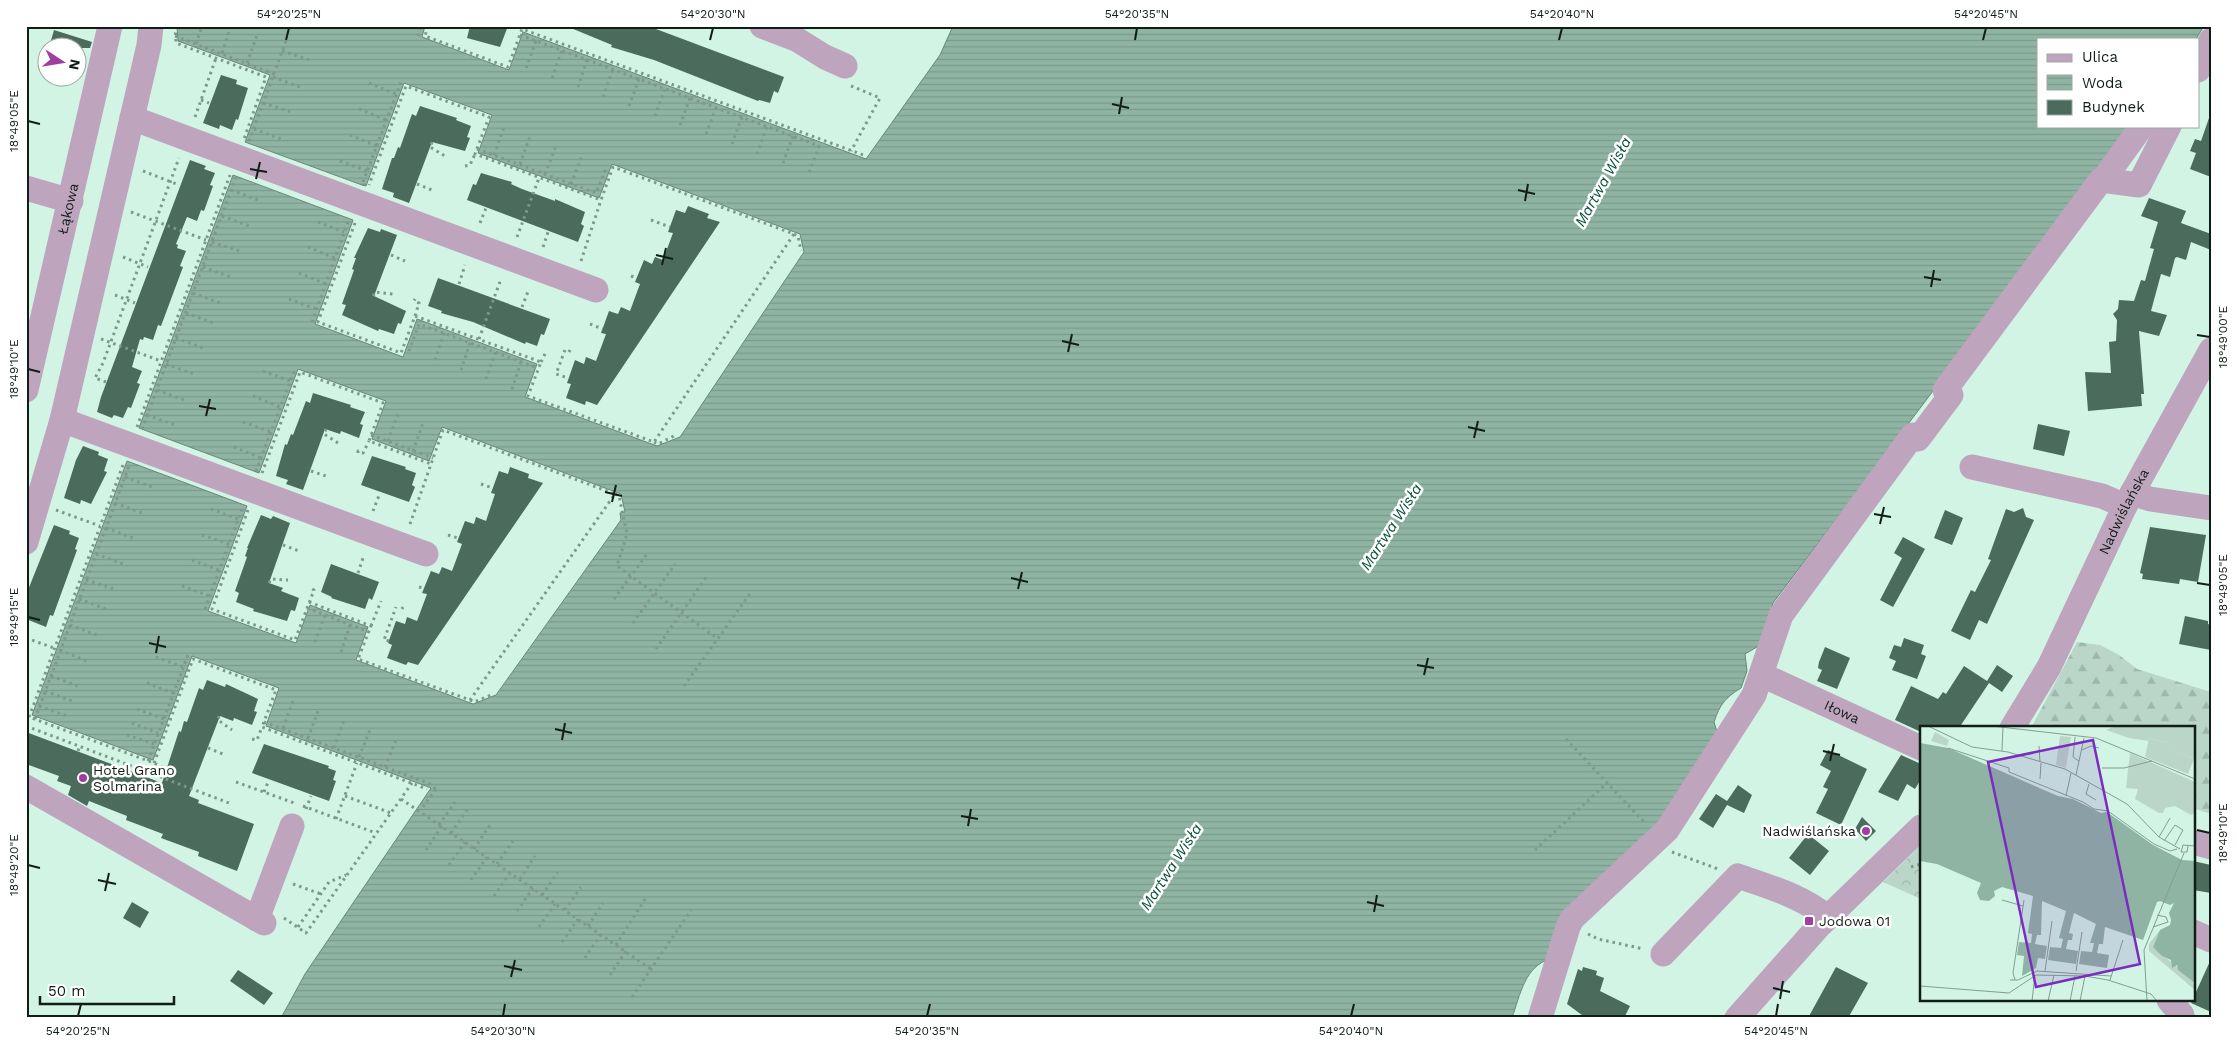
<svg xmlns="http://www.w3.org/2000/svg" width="2237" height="1044" viewBox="0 0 2237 1044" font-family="'Work Sans',sans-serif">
  <defs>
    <pattern id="forest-firs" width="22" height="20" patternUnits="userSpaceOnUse" patternTransform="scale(1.25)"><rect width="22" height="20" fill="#bad6c9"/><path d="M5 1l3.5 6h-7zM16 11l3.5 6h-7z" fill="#9fb7ac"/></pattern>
    <pattern id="park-crowns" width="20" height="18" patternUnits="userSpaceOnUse" patternTransform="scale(1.25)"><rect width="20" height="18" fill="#bad6c9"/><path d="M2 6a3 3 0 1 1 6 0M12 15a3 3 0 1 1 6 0" fill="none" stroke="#9fb7ac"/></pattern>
    <pattern id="water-rules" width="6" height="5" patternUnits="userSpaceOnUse" patternTransform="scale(1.25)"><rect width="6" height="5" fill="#8fb4a3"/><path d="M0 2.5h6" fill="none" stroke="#7a9a8c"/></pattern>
  </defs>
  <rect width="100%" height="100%" fill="#d1f4e4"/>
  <!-- forest -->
  <path fill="url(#forest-firs)" d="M2077,642l23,3 19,10 18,14 74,23v122l-18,-6v-80h-162z"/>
  <!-- park -->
  <path fill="url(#park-crowns)" d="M1921,845v54l-38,-17z"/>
  <!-- water -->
  <path fill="url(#water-rules)" stroke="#698779" d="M177,26h248l-3,11 87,33 14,-38 343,127 74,-104 13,-29h1251l-8,13h-158v87h95l-360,477 -11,41 -17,10 2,17 -6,17c-16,10 -21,16 -27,34l4,13 -55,89 -113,135c-25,7 -30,36 -38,59h-1231l24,-44 126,-186 -165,-62 13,-38 -87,-32 -39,104 -121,-45 95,-254 120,45 -39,105 88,32 14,-38 58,22 -12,33 117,44 23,-9 125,-175 -1,-7 5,-1 -4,-18 -179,-67 -13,34 -57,-22 14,-38 -88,-32 -39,104 -120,-45 94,-253 120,45 -38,104 88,33 14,-38 120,45 -12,33 132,49 23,-9 124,-185 -4,-18 -188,-70 -13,34 -121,-45 14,-38 -88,-32 -38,103 -4,-1 -117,-43 25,-67 -92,-34z"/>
  <!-- building -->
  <path fill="#4b6b5d" d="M470,26h38l-8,21 -33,-9z
    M566,26h82l136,51 -6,16 -4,-2 -4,12 -11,-3 -1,1 -104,-41 -43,-13 1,-2z
    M54,30l38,12 -2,6h-29l-11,-4z
    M221,75l16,5 -1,4 12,4 -10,32 -2,-1 -4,11 -12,-5 -1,4 -16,-6z
    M420,106l37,12 -1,2 15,6 -4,11 3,1 -5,13 -33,-9 -23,61 -16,-6 1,-4 -12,-4 10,-31h2l4,-11 2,1 12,-34 4,2z
    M2209,118h2v59l-21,-8 6,-16 -6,-2 5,-12 6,2z
    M190,160l16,6 -2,3 11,4 -5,12 3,1 -9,25 -3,-1 -4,11 -10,-4 -11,27 2,1 -1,3 9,3 -6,15 3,1 -22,59 -3,-1 -5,15 -9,-3 -1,3 -3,-1 -8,28 10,4 -5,12 3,1 -9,24 -3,-1 -5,11 -9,-3 -2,3 -15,-6 4,-15z
    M481,173l31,9 -1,2 11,5 33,12v-2l30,13 -4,12 3,2 -6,16 -111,-42 6,-16 3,1z
    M2149,198l37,13 -5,12 30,11v16l-20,-8 -5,18 -9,-3 -2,1 -5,19 -9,-3 -10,37 16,4 -8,21 -20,-5 5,63h-3l1,12 -54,5 -3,-39 26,1 -2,-31 7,-1 1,-21 -4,-6 5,-5 1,-9 15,1 7,-21 4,1 9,-32 -4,-1 8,-26 -17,-6z
    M688,206l21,8 -2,4 13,4 -123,183 -11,-4 -1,4 -19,-7 5,-14 -4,-1 8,-23 9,4 2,-7 10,4 10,-27 -5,-1 8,-22 9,3 3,-7 9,4 10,-27 -5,-2 9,-22 8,4 3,-7 8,3 10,-27 -5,-1 8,-22 9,3z
    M368,228l12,4 1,-3 16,6 -23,61 32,15 -5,13 -3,-1 -4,11 -15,-5 -1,2 -36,-16 4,-10 -4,-1 12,-34 -2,-1 4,-11h-2z
    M438,278l112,41 -6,16 -3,-1 -4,12 -11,-4 -1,2 -52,-22 -32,-9 1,-2 -14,-5z
    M313,393l38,12 -1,2 15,5 -5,12 3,1 -4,13 -18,-7 -1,3 -15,-5 -22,61 -17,-6 2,-4 -12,-4 9,-32 2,1 4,-11 2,1 13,-34 4,2z
    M2038,424l32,7 -6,25 -31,-7z
    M83,446l16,6 -1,3 10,4 -4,12 3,1 -16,32 -10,-4 -1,4 -16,-6 12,-38z
    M372,456l34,11 -1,2 11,4 -4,12 3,2 -6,15 -48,-17z
    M510,467l19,7 -1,4 15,5 -125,182 -10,-3 -2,3 -19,-7 5,-13 -4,-2 8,-22 9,3 2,-7 10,4 10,-27 -5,-1 9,-22 8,3 3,-7 10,4 10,-27 -5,-2 8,-21 9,3 2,-7 10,4 9,-27 -4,-1 8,-22 9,3z
    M2023,508l3,9 8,3 -47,104 -8,-4 -9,20 -19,-9 20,-41 4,2 16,-32 -3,-1 18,-50 8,3z
    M1945,510l18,8 -11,27 -18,-7z
    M261,515l10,4 2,-3 17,7 -21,60 14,5 -2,3 18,7 -4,13 -4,-1 -4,11 -34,-10 1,-2 -18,-7 3,-9 -4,-2 12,-34 -2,-1 3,-8h-1z
    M54,525l16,6 -1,3 10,4 -4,11 2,1 -24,66 -3,-1 -4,12 -20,-8v-24z
    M2150,527l56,8 -8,47 -18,-3 -1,5 -37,-5 1,-5 -3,-1z
    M1903,537l22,12 -32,58 -13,-7 22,-42 -8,-5z
    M331,564l48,18 -7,18 -3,-2 -4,11 -34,-11 1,-1 -11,-5z
    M2185,616l23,5v3l3,1v25l-32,-6z
    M1904,638l20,7 -3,9 5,2 -9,23 -25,-9 4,-9 -7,-3 5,-13 7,2z
    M1825,647l25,11 -13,31 -20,-8 5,-11 -4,-2 1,-6z
    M1997,665l16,11 -11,16 -13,-9 -30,45h-38v4l-26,-12 16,-34 27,13 5,-7 3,2 18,-28 23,15z
    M207,680l18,7 1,-3 32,15 -4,12 3,1 -5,13 -18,-7 -1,3 -13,-5 -31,80 10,4 -1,3 56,21 -17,47 -39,-15 1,-4 -38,-14 2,-4 -37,-14 1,-4 -38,-15 -2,5 -19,-11 3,-9 -14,-5 2,-5 -33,-12v-32l136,51 17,-52 2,1 3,-11 3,1 12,-34 4,2z
    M264,744l65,22 -1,2 8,3 -3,9 3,1 -7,20 -77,-28z
    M1828,750l39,19 -26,56 -25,-12 12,-24 -5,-2 8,-16 -11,-6z
    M1901,755l20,9v15l-6,10 -8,-5 -9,17 -20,-9z
    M1738,785l14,10 -8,18 -17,-8 -14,23 -14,-9 17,-25 11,7z
    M1862,817l14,14 -10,10 -11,-12z
    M1808,834l21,17 -19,24 -21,-17z
    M2193,861l18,4v28l-18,-3z
    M132,902l17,10 -9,16 -17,-10z
    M2211,959v53l-20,-9z
    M1583,967l14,4 -1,4 8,3 -4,13 30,15 -6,12h-38l-19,-14 11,-35 4,2z
    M1836,967l32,16 -20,35h-40z
    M238,970l35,23 -9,12 -34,-24z"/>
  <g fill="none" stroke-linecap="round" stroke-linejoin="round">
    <!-- path -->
    <path stroke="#7e988c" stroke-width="3" stroke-dasharray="2.5 4" stroke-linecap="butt" d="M175,26l1,17 90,34 -22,62
      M428,26l-3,10 83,31 14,-38 344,127
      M520,35l299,111 -10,27
      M175,36l99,38
      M418,36l3,-10
      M196,44l6,-18
      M282,51l28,9
      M222,53l9,-27
      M247,63l10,-28
      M526,68l10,-27
      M273,77l27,10
      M552,78l10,-28
      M369,83l27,11
      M851,86l29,12 -29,53
      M578,87l9,-27
      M603,97l10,-28
      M201,100l8,3
      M263,103l28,9
      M629,106l10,-27
      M359,109l27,11
      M655,116l10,-28
      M195,117l21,-59
      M680,125l10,-27
      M254,129l27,10
      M706,134l10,-26
      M350,135l27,11
      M249,141l38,-103
      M432,142l-2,5 15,9
      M732,144l10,-27
      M477,149l119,44 11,-27
      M757,154l10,-28
      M494,155l10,-28
      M340,161l27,10
      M783,163l10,-27
      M520,164l10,-28
      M465,166l5,-1 5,-11
      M143,171l36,14
      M545,174l11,-28
      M363,182l38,-100
      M417,184l15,6
      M571,184l11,-28
      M231,190l27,10
      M131,212l75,28
      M222,216l27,10
      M651,220l19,7
      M318,222l26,10
      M355,223l-37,99 83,31 14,-37 126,46 -13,34 126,46 140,-208 -181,-67 -12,33 -126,-46 14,-37 -83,-31 -37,99
      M480,223l6,-15
      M794,234l4,2 3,15
      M517,237l22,-59
      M212,242l27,9
      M308,247l27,11
      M543,247l5,-15
      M391,255l14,6
      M123,257l25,10
      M581,261l20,-61
      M203,267l27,10
      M299,273l27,11
      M631,276l6,2
      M459,284l6,-19
      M193,293l27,10
      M115,295l20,8
      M373,296l2,-4 18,2
      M289,299l27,10
      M522,307l7,-18
      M186,313l27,10
      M415,316l4,-13 -5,-2 1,-2
      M312,322l37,-103
      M590,324l13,5
      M176,338l27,10
      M101,339l60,22
      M479,339l22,-60
      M565,350l-9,24 12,4
      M409,351l10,-27 119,44
      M569,352l1,-2
      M435,360l9,-27
      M541,362l5,-10
      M166,364l28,10
      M461,370l9,-27
      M263,371l27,10
      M486,379l10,-27
      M106,382l-11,-4 8,-15 76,-205
      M512,389l9,-27
      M157,390l27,10
      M253,396l27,11
      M147,415l28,10
      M243,422l28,10
      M137,427l93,-252
      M142,429l94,-252
      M326,429l-2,5 14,9
      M371,435l62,23
      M388,441l10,-27
      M654,442l4,2 16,-8
      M234,447l27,11
      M413,451l10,-28
      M358,453v-2l5,2 6,-12
      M123,465l-94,252 125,46 14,7 -4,8
      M256,471l39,-102
      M311,471l15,5
      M262,473l38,-101 83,31 -14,38 62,23
      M125,477l27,10
      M481,484l12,4
      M615,494l4,2 8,38 -10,32 101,73
      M115,503l27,10
      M211,509l27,10
      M56,510l44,16
      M248,510l-36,99 83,31 19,-50 -5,-3
      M373,511l7,-18
      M106,528l27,10
      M202,535l27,9
      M448,535l10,3
      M283,545l16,6
      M96,554l27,10
      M192,560l27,10
      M358,573l6,-18
      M86,580l28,9
      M269,583l2,-4 17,1
      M182,586l27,10
      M419,587l5,1
      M26,590h2
      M79,599l27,10
      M614,599l33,-45
      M309,602l62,24 -13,33 112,41 145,-206 -172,-64 -33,94
      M307,608l62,24
      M205,609l37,-100
      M402,609l1,-2
      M633,623l42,-59
      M70,625l27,10
      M371,626l10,-25
      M26,638l28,10
      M389,641l-5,-1 12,-33
      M315,642l10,-27
      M656,649l51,-73
      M60,650l27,11
      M341,652l9,-27
      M156,657l27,10
      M51,676l27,10
      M147,683l26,10
      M684,686l67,-94
      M45,691l27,10
      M470,700l4,2 17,-7
      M39,706l28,10
      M137,709l27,10
      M219,716l-1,4 14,10
      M35,719l94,-253
      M264,722l164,61 8,6
      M132,723l26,10
      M26,726l203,77
      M283,728l10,-27
      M127,735l27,9
      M308,738l10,-27
      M252,739l5,1 5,-13 165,62
      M1566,739l78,83
      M208,748l15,6
      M334,748l10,-28
      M78,751l2,-5
      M359,757l11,-27
      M148,761l40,-106
      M154,763l39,-104 83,31 -14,37
      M385,767l11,-27
      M236,782l61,22
      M264,792l5,-12
      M345,796l46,17
      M401,799l250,170
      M303,806l73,27
      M423,807l15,-21
      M306,809l5,-13
      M336,819l21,-56
      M439,825l16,-23
      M451,833l16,-23
      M474,849l16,-24
      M426,850l16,-24
      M1535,850l72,-67
      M1672,852l46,17
      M497,864l16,-23
      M449,865l16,-23
      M1911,867l10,-3
      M520,879l15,-23
      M471,880l16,-23
      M293,884l28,10
      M542,895l16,-23
      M494,896l16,-23
      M565,910l16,-23
      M517,911l16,-23
      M284,918l22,15 106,-150
      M588,926l15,-23
      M298,927l31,-45 17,-7
      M539,927l16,-23
      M1588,934l10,5 46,10
      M562,942l16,-23
      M616,945l31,-49
      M585,958l16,-24
      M610,975l16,-24
      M632,997l59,-87"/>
    <!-- minor -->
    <g stroke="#bfa4be" stroke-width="25">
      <path d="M762,26l34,13 29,18 20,9"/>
      <path d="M2198,70l13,-30"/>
      <path d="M132,118l464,172"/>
      <path d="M2106,176l36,-50"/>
      <path d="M26,188l45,13"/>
      <path id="s1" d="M26,390l84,-364"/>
      <path d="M62,420l364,134"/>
      <path d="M1972,467l130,29 23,10"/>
      <path d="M2132,493l18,6 61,9"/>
      <path d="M26,542l36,-122 87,-375 2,-19"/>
      <path id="s2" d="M1762,675l159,73"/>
      <path id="s3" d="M2012,728l37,-61 76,-161 86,-156"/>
      <path d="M26,787l238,136"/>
      <path d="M2193,842l18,5"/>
      <path d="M257,919l35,-93"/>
      <path d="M2193,932l18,8"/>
      <path d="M1663,954l75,-78c31,11 64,20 89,41"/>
      <path d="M2169,1000l13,15 -2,3"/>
      <path d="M1540,1018l28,-91 4,-8 95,-89 87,-135 27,-80 132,-180 5,4 33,-44 -6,-5 156,-210 38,5 30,-59"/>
      <path d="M1737,1018l82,-92 102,-99"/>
    </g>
  </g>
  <!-- ticks -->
  <path fill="none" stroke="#111e18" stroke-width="2" d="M286,40l3,-12M710,40l3,-12M1135,40l2,-12M1559,40l3,-12M1983,40l3,-12M1112,104l17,4M1119,114l3,-17M28,121l12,3M250,169l17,3M256,179l4,-17M1518,190l17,4M1525,201l3,-17M656,255l17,4M662,265l4,-17M1924,277l17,3M1931,287l3,-17M2197,335l13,2M1062,341l17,4M1068,352l4,-18M28,369l12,3M199,406l17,3M206,416l4,-17M1468,427l17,4M1474,438l4,-17M605,492l17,4M612,502l4,-17M1874,514l17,3M1880,524l4,-17M1011,578l17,4M2197,583l13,2M1018,589l4,-17M28,617l12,3M149,643l17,4M156,653l3,-17M1417,665l17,3M1424,675l4,-17M555,729l17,4M562,740l3,-17M1823,751l17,4M1830,761l4,-17M961,816l17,3M968,826l3,-17M2197,830l13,3M28,865l12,3M98,880l18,4M105,891l4,-18M1367,902l17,4M1374,912l3,-17M504,966l18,4M511,977l4,-17M1773,988l17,4M1780,999l3,-18M78,1016l3,-12M503,1016l2,-12M927,1016l3,-12M1351,1016l3,-12M1776,1016l2,-12"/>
  <!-- markers -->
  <g fill="#9f3da3" stroke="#fff" stroke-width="2">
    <circle cx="83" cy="778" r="5"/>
    <circle cx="1866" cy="831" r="5"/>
    <rect x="1804" y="916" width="10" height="10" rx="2.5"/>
  </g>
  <g text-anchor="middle" stroke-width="5" stroke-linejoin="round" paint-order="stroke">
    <!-- street labels -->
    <g font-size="14" fill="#111e18" stroke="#fff">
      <text dy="5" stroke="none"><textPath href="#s1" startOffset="186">Łąkowa</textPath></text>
      <text dy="5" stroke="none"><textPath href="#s3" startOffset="244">Nadwiślańska</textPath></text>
      <text dy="5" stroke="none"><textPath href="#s2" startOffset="88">Iłowa</textPath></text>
    </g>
    <!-- poi labels -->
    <g font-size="14" fill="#111e18" stroke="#fff" text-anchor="start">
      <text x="93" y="775">Hotel Grano<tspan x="93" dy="16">Solmarina</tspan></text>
      <text x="1856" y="836" text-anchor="end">Nadwiślańska</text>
      <text x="1819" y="926">Jodowa 01</text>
    </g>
    <!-- water labels -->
    <g font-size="15" font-style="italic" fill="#07503a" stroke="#fff">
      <text transform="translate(1603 182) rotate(-61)" y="5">Martwa Wisła</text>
      <text transform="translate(1391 527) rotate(-57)" y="5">Martwa Wisła</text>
      <text transform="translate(1171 867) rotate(-57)" y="5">Martwa Wisła</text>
    </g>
  </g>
  <!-- overview -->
  <g transform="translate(1920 726)">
    <rect width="275" height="275" fill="#d1f4e4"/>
    <path d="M15,6l14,8 -2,6 -16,-5zM229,12l19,5 3,6 23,10 -6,15 -43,-17z" fill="#bad6c9"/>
    <path d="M196,0h79v33l-25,-10 -2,-6 -19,-5 -1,3 -19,-3 -23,-8zM140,10l11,1 -5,31 -10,-3zM210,27l65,29v31l-4,2 -16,-9 -10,2 -2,5h-4l-24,-14 3,-10 -12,-1z" fill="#bad6c9"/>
    <path d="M240,204l-7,17 40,33 2,10 -46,-39v-7z" fill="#bad6c9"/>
    <path d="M0,17l28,5 110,48 15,3 28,14 6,-1 46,33 29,15 13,1v122l-17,-13 -1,-5 -5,3 -1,-8 -9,-4 -9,-9 7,-17 10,-5 1,-5 -2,-7 5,-10 -4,2 -10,-4 -3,1 -14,38 -38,-13 -2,17h-4l-2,9 12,2 -2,13 -28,-4 2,-13 11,1 2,-9h-4l6,-19 -22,-11 -5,20 4,1 -1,6h-4l-2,9 12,2 -2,13 -28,-4 2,-13 11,1 2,-9 -4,-1 7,-27 -24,-10 -1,34h-4l-2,9 12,2 -2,13 -7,-1 -2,10 -14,8 2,-20 -7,-1 2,-13 12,1 1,-9 -4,-1 5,-37 -31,-9 -8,4 1,5 -6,5 -9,-1 -3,-7 4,-10 -44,-19 -17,-3z" fill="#8fb4a3"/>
    <path fill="none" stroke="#849e92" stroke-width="1" d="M8,0l44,21 36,5 57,17 62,35 32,33 21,12M72,0l104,12 99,41M155,11l-2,20 6,4M119,20l1,16M28,22l61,20v4l74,30 11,7 14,2 46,33 16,7 7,-2M162,24l9,-4 8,2M82,25l1,-25M182,42h22l28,-7M156,49l8,-37M120,53l1,-16M169,58l-3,10 10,6M146,70l5,-23M239,111l11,-19M244,115l11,-16 8,5 -8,15M268,120l-1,6h-6l2,-7 12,1M82,174l21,6M233,201l15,-5 -2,-5 -9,-2M125,245l7,-50M156,245l6,-39M90,254h8l19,-9 74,5M95,254l-2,-7 11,-73M190,254l13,-40M0,260l89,7 27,-18 49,1 23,4 43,14 6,7M112,275l3,-26M128,275l6,-26M150,275l5,-25M160,275l5,-25M227,275l-3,-51 40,-97"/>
    <path fill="#7b2cbf" fill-opacity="0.15" stroke="#7b2cbf" stroke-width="2.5" d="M173,14l47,224 -104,23 -48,-225z"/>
    <rect width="275" height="275" fill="none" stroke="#111e18" stroke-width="2.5"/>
  </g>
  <!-- border -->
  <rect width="2237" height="1044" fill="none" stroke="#ffffff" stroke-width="55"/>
  <!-- legend -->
  <rect x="2037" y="38" width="162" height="90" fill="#ffffff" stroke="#a0a5a3"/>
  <rect x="2047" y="54" width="25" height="8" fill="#bfa4be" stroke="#a0a5a3"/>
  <text x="2082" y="62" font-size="15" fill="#111e18">Ulica</text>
  <rect x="2047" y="75" width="25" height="15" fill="url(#water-rules)" stroke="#a0a5a3"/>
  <text x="2082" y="88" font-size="15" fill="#111e18">Woda</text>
  <rect x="2047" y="100" width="25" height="15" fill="#4b6b5d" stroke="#a0a5a3"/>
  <text x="2082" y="112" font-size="15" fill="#111e18">Budynek</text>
  <!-- north arrow -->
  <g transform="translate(62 62) rotate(102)"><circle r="24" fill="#ffffff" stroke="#a0a5a3"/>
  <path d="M0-4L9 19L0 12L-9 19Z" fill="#9f3da3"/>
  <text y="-8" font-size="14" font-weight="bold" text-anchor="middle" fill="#111e18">N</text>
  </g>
  <!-- scale -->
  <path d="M40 996v8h134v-8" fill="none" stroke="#111e18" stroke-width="2.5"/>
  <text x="48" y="996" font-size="15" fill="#111e18" stroke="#ffffff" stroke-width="4" paint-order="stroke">50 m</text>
  <rect x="28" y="28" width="2182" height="988" fill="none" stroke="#111e18" stroke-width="2"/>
  <g font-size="12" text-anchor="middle" fill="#111e18">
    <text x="289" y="18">54°20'25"N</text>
    <text x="713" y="18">54°20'30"N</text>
    <text x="1137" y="18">54°20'35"N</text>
    <text x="1562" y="18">54°20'40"N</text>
    <text x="1986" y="18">54°20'45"N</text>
    <text transform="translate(14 121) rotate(-90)" y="4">18°49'05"E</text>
    <text transform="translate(2223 337) rotate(-90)" y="4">18°49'00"E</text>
    <text transform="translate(14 369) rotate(-90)" y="4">18°49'10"E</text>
    <text transform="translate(2223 585) rotate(-90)" y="4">18°49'05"E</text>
    <text transform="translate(14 617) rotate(-90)" y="4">18°49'15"E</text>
    <text transform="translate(2223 833) rotate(-90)" y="4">18°49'10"E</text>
    <text transform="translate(14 865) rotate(-90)" y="4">18°49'20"E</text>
    <text x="78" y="1035">54°20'25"N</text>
    <text x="503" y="1035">54°20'30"N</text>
    <text x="927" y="1035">54°20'35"N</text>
    <text x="1351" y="1035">54°20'40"N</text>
    <text x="1776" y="1035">54°20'45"N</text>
  </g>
</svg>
